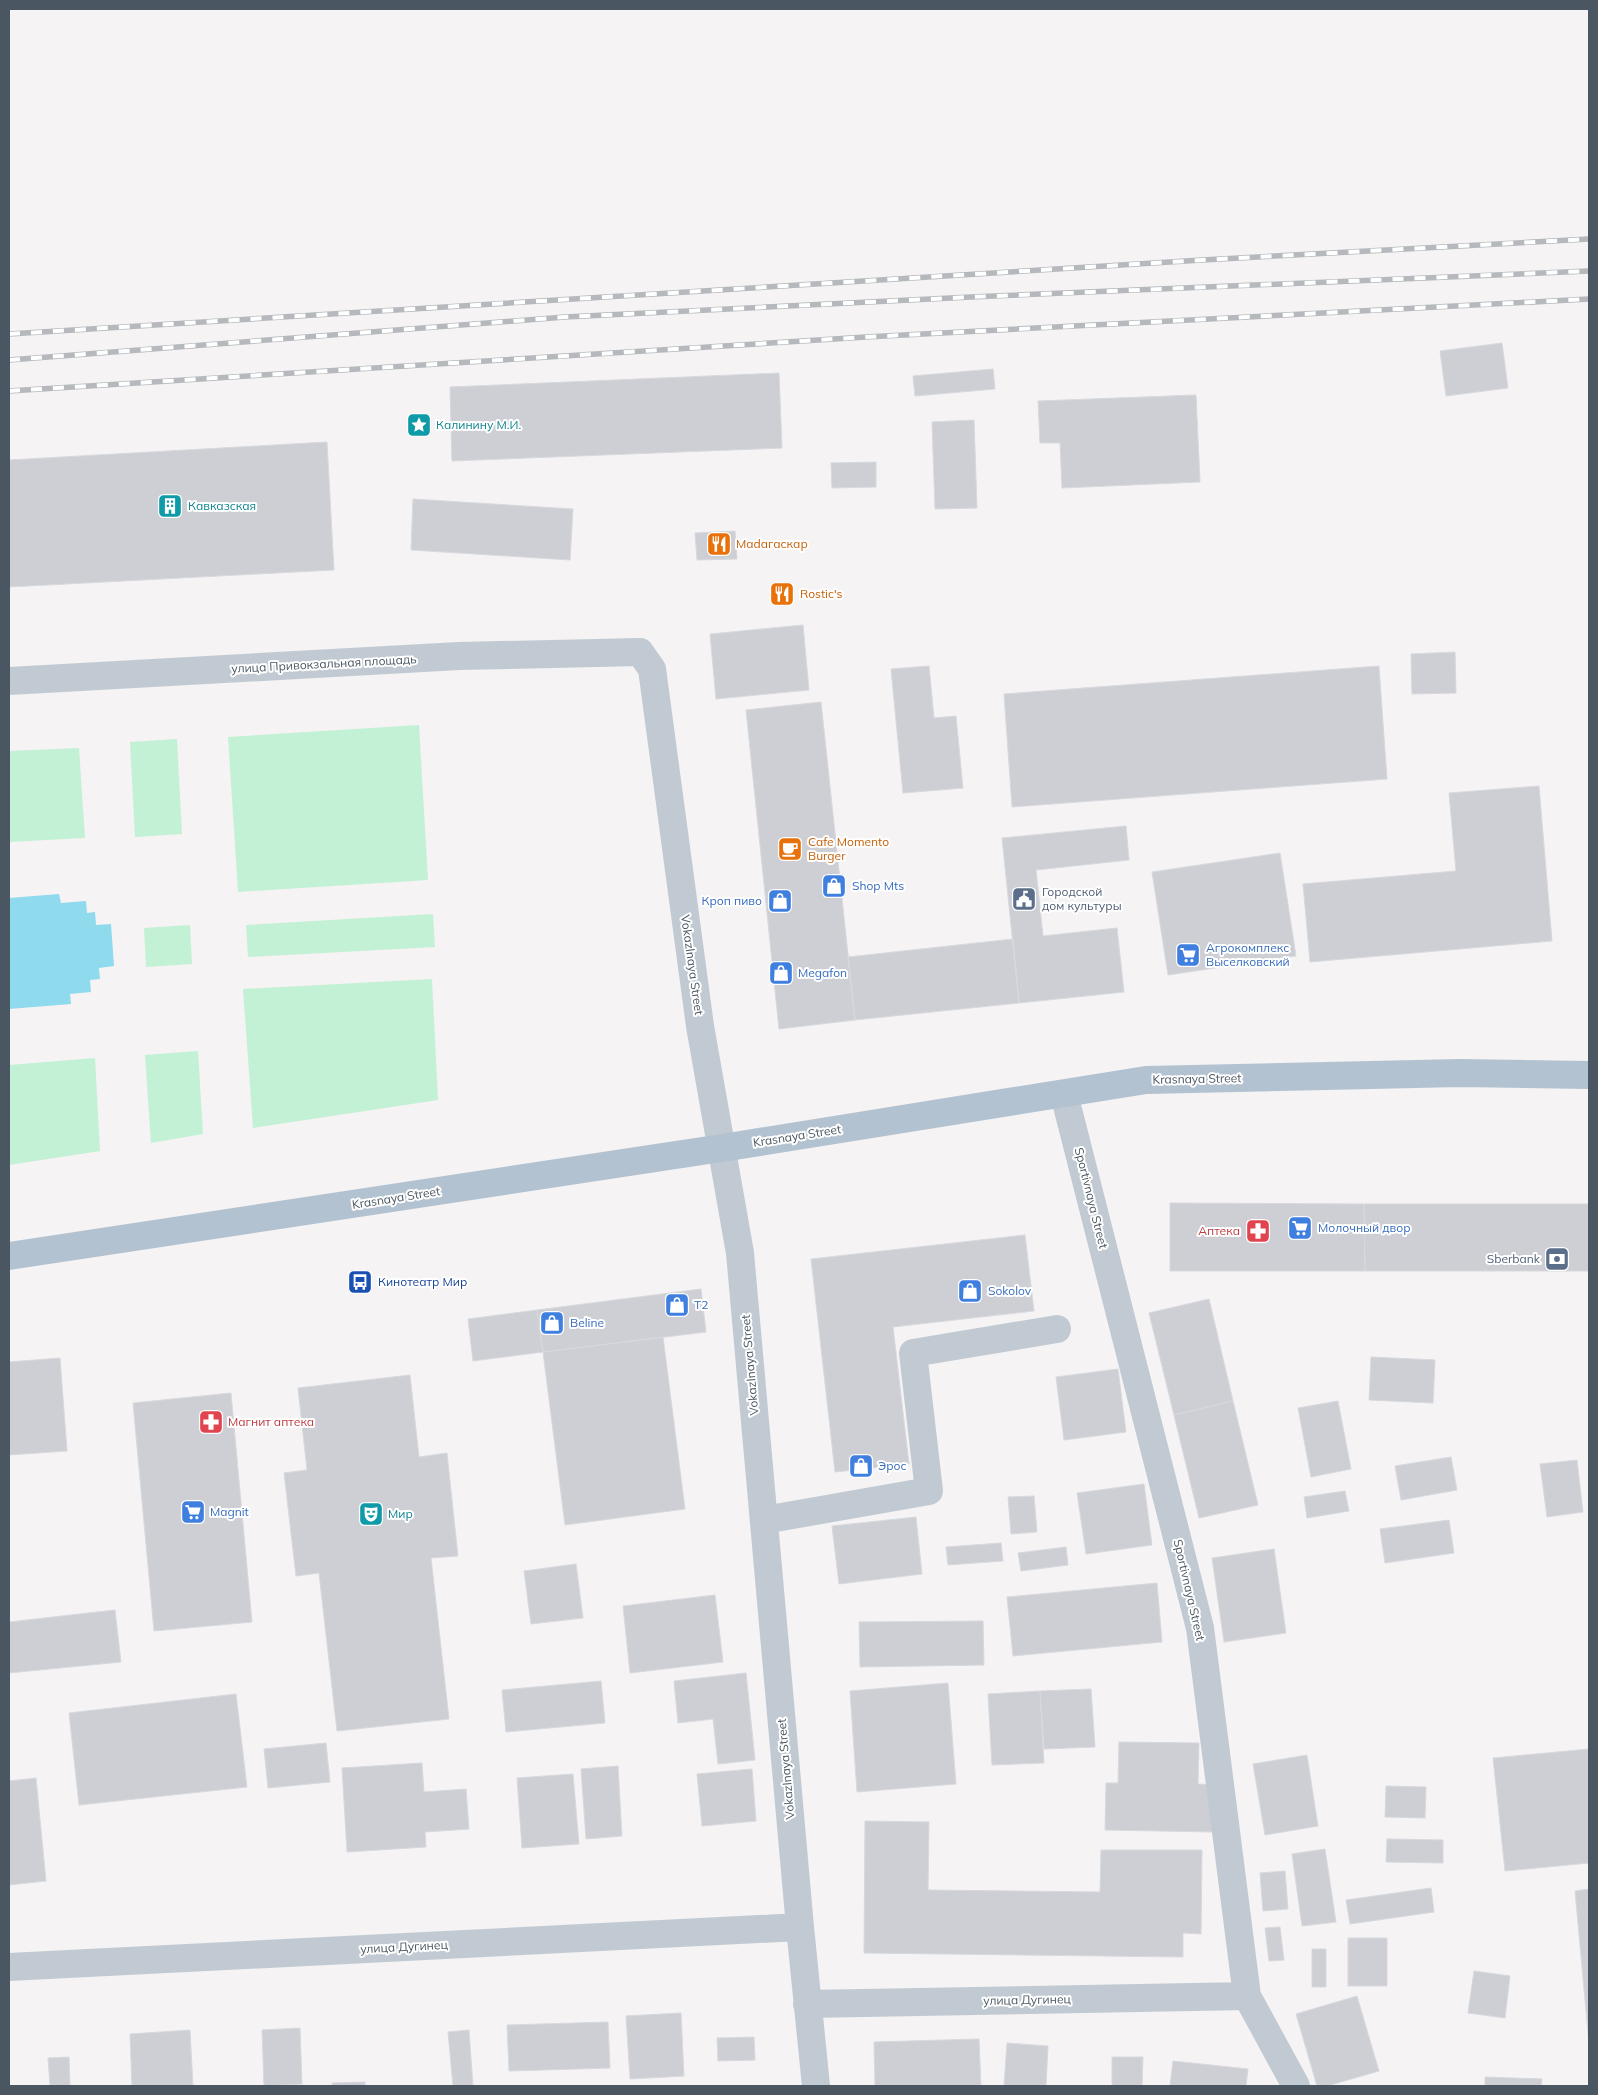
<svg xmlns="http://www.w3.org/2000/svg" width="1598" height="2095" viewBox="0 0 1598 2095" font-family="Mulish,sans-serif">
  <rect width="100%" height="100%" fill="#f5f3f3"/>
  <!-- green -->
  <path fill="#c3f1d5" d="M419,725l9,155 -190,12 -10,-155z
    M177,739l5,95 -47,3 -5,-95z
    M79,748l6,90 -76,4v-91z
    M433,914l2,33 -187,10 -2,-32z
    M190,925l2,39 -46,3 -2,-39z
    M432,979l6,121 -185,28 -10,-139z
    M198,1051l5,83 -52,9 -6,-88z
    M95,1058l5,93 -91,14v-100z"/>
  <!-- water -->
  <path fill="#90daee" d="M59,894l2,9 25,-2 1,12 8,-1 1,13 15,-1 3,42 -15,2 1,11 -10,1 1,12 -21,2 1,10 -62,5v-111z"/>
  <!-- building -->
  <path fill="#cdcfd5" stroke="#d7d9de" d="M1502,343l6,45 -62,8 -6,-45z
    M993,369l2,20 -80,7 -2,-20z
    M779,373l3,75 -330,13 -2,-74z
    M1196,395l4,87 -138,6 -2,-45h-20l-2,-42z
    M974,420l3,88 -42,1 -3,-87z
    M327,442l7,128 -325,17v-127z
    M876,462v25l-44,1 -1,-25z
    M413,499l160,10 -3,51 -159,-10z
    M735,531l2,28 -40,1 -2,-27z
    M803,625l6,65 -93,9 -6,-65z
    M1455,652l1,41 -44,1 -1,-40z
    M929,666l5,52 22,-2 7,72 -60,5 -12,-124z
    M1379,666l8,113 -375,28 -8,-113z
    M821,702l34,318 -76,9 -33,-319z
    M1539,786l13,155 -242,21 -7,-78 153,-13 -7,-78z
    M1126,826l3,34 -93,10 7,66 74,-8 7,64 -105,11 -17,-165z
    M1280,853l16,103 -128,19 -16,-103z
    M1013,939l6,64 -164,17 -7,-63z
    M1170,1203l194,1 1,67h-195z
    M1364,1204h225v67h-224z
    M1025,1235l9,76 -141,16 16,137 -74,8 -24,-213z
    M701,1289l5,43 -163,20 -6,-42z
    M1209,1299l24,102 -59,14 -25,-102z
    M537,1310l6,42 -70,9 -5,-42z
    M663,1337l22,172 -120,16 -22,-173z
    M1371,1357l64,3 -2,43 -64,-3z
    M60,1358l7,93 -58,4v-93z
    M1118,1369l8,63 -62,8 -8,-63z
    M410,1375l9,82 28,-4 11,103 -27,2 18,161 -112,12 -18,-158 -23,3 -12,-103 23,-3 -9,-82z
    M231,1393l21,229 -98,9 -21,-228z
    M1233,1401l25,104 -59,13 -25,-103z
    M1338,1401l13,68 -40,8 -13,-69z
    M1451,1457l6,33 -56,10 -6,-34z
    M1577,1460l6,52 -36,5 -7,-53z
    M1144,1484l8,61 -66,9 -9,-61z
    M1345,1491l4,20 -42,7 -3,-21z
    M1034,1496l3,36 -26,2 -3,-37z
    M916,1517l6,57 -83,10 -7,-58z
    M1449,1520l5,33 -69,10 -5,-34z
    M1001,1543l2,18 -55,4 -2,-18z
    M1066,1547l2,18 -47,6 -3,-18z
    M1274,1549l12,84 -62,9 -12,-84z
    M576,1564l7,54 -52,6 -7,-53z
    M1157,1583l5,59 -149,14 -6,-59z
    M715,1595l8,67 -93,11 -7,-67z
    M115,1610l6,52 -112,11v-51z
    M983,1621l1,44 -124,2 -1,-45z
    M746,1673l9,87 -37,4 -5,-45 -35,4 -4,-42z
    M601,1681l4,42 -99,9 -4,-42z
    M948,1683l8,101 -99,8 -7,-101z
    M1091,1689l4,58 -51,2 -4,-58z
    M1040,1691l4,72 -52,2 -4,-71z
    M236,1694l11,93 -168,18 -10,-92z
    M1119,1742l80,1 -1,41 16,1 -1,47 -108,-2 1,-47h12z
    M326,1743l4,39 -62,6 -4,-39z
    M1589,1749v114l-84,8 -12,-113z
    M1307,1755l11,71 -53,9 -12,-71z
    M422,1763l2,29 42,-3 3,40 -44,3 1,15 -79,5 -5,-84z
    M618,1766l4,70 -36,3 -5,-70z
    M752,1769l4,52 -54,5 -5,-52z
    M573,1774l6,70 -57,4 -5,-70z
    M36,1778l10,103 -37,4v-104z
    M1386,1786l40,1 -1,31 -40,-1z
    M865,1821l64,1 -1,68 172,2 1,-42h101l-1,84 -18,-1v24l-319,-4z
    M1387,1839l56,1v23l-57,-1z
    M1325,1849l11,73 -34,4 -10,-72z
    M1285,1871l3,38 -25,2 -3,-38z
    M1431,1888l3,24 -84,12 -4,-24z
    M1589,1889v155l-14,-153z
    M1280,1927l4,33 -15,1 -4,-33z
    M1348,1938h39v48h-39z
    M1312,1949h14v38h-14z
    M1474,1971l36,5 -5,42 -37,-5z
    M1357,1996l22,75 -52,15h-10l-21,-72z
    M681,2013l3,63 -54,3 -4,-63z
    M608,2022l2,46 -101,3 -2,-46z
    M300,2028l2,56 -38,2 -2,-56z
    M190,2030l3,56h-61l-2,-52z
    M469,2030l4,56h-20l-5,-54z
    M754,2037l1,23 -37,1 -1,-23z
    M979,2039l2,47h-106l-1,-44z
    M1007,2043l41,3 -2,40h-42z
    M69,2057l1,29h-20l-2,-28z
    M1112,2057h31l-1,29h-30z
    M1173,2061l75,8 -2,17h-76z
    M1485,2077l57,2 -1,7h-56z
    M365,2082v4h-33v-3z"/>
  <g fill="none" stroke-linecap="round" stroke-linejoin="round">
    <!-- minor -->
    <path stroke="#c1cad2" stroke-width="28" d="M9,681l450,-25 181,-4 12,17 48,357 40,227 60,674 16,159
      M1064,1094l136,534 47,368 49,90
      M764,1520l165,-29 -16,-138 144,-24
      M9,1967l791,-40
      M807,2004l440,-8"/>
    <!-- major -->
    <path stroke="#b3c2d1" stroke-width="28" d="M9,1256l713,-108 424,-68 314,-7 129,2"/>
    <defs>
      <path id="rail" d="M9,334l1193,-74 387,-21
        M9,360l556,-43 406,-20 618,-26
        M9,391l857,-54 723,-38"/>
    </defs>
    <!-- rail casing -->
    <use href="#rail" stroke="#b5b8bd" stroke-width="5.5"/>
    <!-- rail -->
    <use href="#rail" stroke="#fff" stroke-width="4" stroke-dasharray="11" stroke-linecap="butt"/>
  </g>
  <!-- icons -->
  <defs>
    <symbol id="sight-square" viewBox="-11 -11 22 22"><rect x="-9" y="-9" width="18" height="18" rx="4" fill="#0f9aa8" stroke="#fff"/><path d="M0-6L1.8-2.2L6-1.7L2.9 1.2L3.7 5.4L0 3.3L-3.7 5.4L-2.9 1.2L-6-1.7L-1.8-2.2Z" fill="#fff"/></symbol>
    <symbol id="building-square" viewBox="-11 -11 22 22"><rect x="-9" y="-9" width="18" height="18" rx="4" fill="#0f9aa8" stroke="#fff"/><path d="M-4-6H4V6H1V3H-1V6H-4ZM-2.5-4.3h1.7v1.8h-1.7ZM.8-4.3h1.7v1.8H.8ZM-2.5-1h1.7V.8h-1.7ZM.8-1h1.7V.8H.8Z" fill="#fff"/></symbol>
    <symbol id="restaurant-square" viewBox="-11 -11 22 22"><rect x="-9" y="-9" width="18" height="18" rx="4" fill="#e8710a" stroke="#fff"/><path d="M-5-6h1v4h1v-4h1v4h1v-4h1v5L-1.5 .5V6h-2V.5L-5-1ZM5-6V6H3V1.5H1.5Q1.5-4 5-6Z" fill="#fff"/></symbol>
    <symbol id="cafe-square" viewBox="-11 -11 22 22"><rect x="-9" y="-9" width="18" height="18" rx="4" fill="#e8710a" stroke="#fff"/><path d="M-5.5-4.5H6V0H3Q3 3.5 0 3.5H-2.5Q-5.5 3.5-5.5 0ZM3-3.2v2h1.7v-2ZM-6 4.5H4V6H-6Z" fill="#fff"/></symbol>
    <symbol id="shop-square" viewBox="-11 -11 22 22"><rect x="-9" y="-9" width="18" height="18" rx="4" fill="#3f7fe0" stroke="#fff"/><path d="M-5-2.5h2.3a2.7 3.5 0 0 1 5.4 0H5L5.5 6h-11ZM-1.5-2.5h3a1.5 2.3 0 0 0-3 0Z" fill="#fff"/></symbol>
    <symbol id="civic-square" viewBox="-11 -11 22 22"><rect x="-9" y="-9" width="18" height="18" rx="4" fill="#5c6f8a" stroke="#fff"/><path d="M-.6-6.5H3V-4.5H.6V-3L4-1V1h2V6H-6V1h2V-1L-.6-3ZM-1.2 2.5V6h2.4V2.5Z" fill="#fff"/></symbol>
    <symbol id="supermarket-square" viewBox="-11 -11 22 22"><rect x="-9" y="-9" width="18" height="18" rx="4" fill="#3f7fe0" stroke="#fff"/><path d="M-6-5.5h2.5l.6 2H6L4.5 2H-2.5L-4.4-4H-6ZM-1.5 3.2a1.3 1.3 0 1 0 .1 0ZM3 3.2a1.3 1.3 0 1 0 .1 0Z" fill="#fff"/></symbol>
    <symbol id="pharmacy-square" viewBox="-11 -11 22 22"><rect x="-9" y="-9" width="18" height="18" rx="4" fill="#e0444e" stroke="#fff"/><path d="M-2-6h4v4h4v4h-4v4h-4v-4h-4v-4h4Z" fill="#fff"/></symbol>
    <symbol id="bank-square" viewBox="-11 -11 22 22"><rect x="-9" y="-9" width="18" height="18" rx="4" fill="#5c6f8a" stroke="#fff"/><path d="M-6-4H6V4H-6ZM0-2.3a2.3 2.3 0 1 0 0 4.6a2.3 2.3 0 1 0 0-4.6Z" fill="#fff"/></symbol>
    <symbol id="bus-square" viewBox="-11 -11 22 22"><rect x="-9" y="-9" width="18" height="18" rx="4" fill="#1a4fb4" stroke="#fff"/><path d="M-5-6H5V4H4V6H2V4H-2V6H-4V4H-5ZM-3.5-4V0h7V-4ZM-3.5 1.2v1.5H-2V1.2ZM2 1.2v1.5H3.5V1.2Z" fill="#fff"/></symbol>
    <symbol id="theatre-square" viewBox="-11 -11 22 22"><rect x="-9" y="-9" width="18" height="18" rx="4" fill="#0f9aa8" stroke="#fff"/><path d="M-5-5.5Q0-4 5-5.5V0Q5 5 0 6Q-5 5-5 0ZM-3.3-2.5H-1v1.5H-3.3ZM1-2.5H3.3v1.5H1ZM-2.8 1Q0 5.5 2.8 1Z" fill="#fff"/></symbol>
  </defs>
  <g fill-rule="evenodd">
    <use href="#sight-square" x="405" y="411" width="28" height="28"/>
    <use href="#building-square" x="156" y="492" width="28" height="28"/>
    <use href="#restaurant-square" x="705" y="530" width="28" height="28"/>
    <use href="#restaurant-square" x="768" y="580" width="28" height="28"/>
    <use href="#cafe-square" x="776" y="835" width="28" height="28"/>
    <use href="#shop-square" x="820" y="872" width="28" height="28"/>
    <use href="#civic-square" x="1010" y="885" width="28" height="28"/>
    <use href="#shop-square" x="766" y="887" width="28" height="28"/>
    <use href="#supermarket-square" x="1174" y="941" width="28" height="28"/>
    <use href="#shop-square" x="767" y="959" width="28" height="28"/>
    <use href="#supermarket-square" x="1286" y="1214" width="28" height="28"/>
    <use href="#pharmacy-square" x="1244" y="1217" width="28" height="28"/>
    <use href="#bank-square" x="1543" y="1245" width="28" height="28"/>
    <use href="#bus-square" x="346" y="1268" width="28" height="28"/>
    <use href="#shop-square" x="956" y="1277" width="28" height="28"/>
    <use href="#shop-square" x="663" y="1291" width="28" height="28"/>
    <use href="#shop-square" x="538" y="1309" width="28" height="28"/>
    <use href="#pharmacy-square" x="197" y="1408" width="28" height="28"/>
    <use href="#shop-square" x="847" y="1452" width="28" height="28"/>
    <use href="#supermarket-square" x="179" y="1498" width="28" height="28"/>
    <use href="#theatre-square" x="357" y="1500" width="28" height="28"/>
  </g>
  <g text-anchor="middle" stroke-width="4" stroke-linejoin="round" paint-order="stroke">
    <!-- culture labels -->
    <g font-size="12" fill="#0d838f" stroke="#fff" text-anchor="start">
      <text x="436" y="429">Калинину М.И.</text>
      <text x="188" y="510">Кавказская</text>
      <text x="388" y="1518">Мир</text>
    </g>
    <!-- food labels -->
    <g font-size="12" fill="#c56008" stroke="#fff" text-anchor="start">
      <text x="736" y="548">Madaгаскар</text>
      <text x="800" y="598">Rostic's</text>
      <text x="808" y="846">Cafe Momento<tspan x="808" dy="14">Burger</tspan></text>
    </g>
    <!-- street labels -->
    <g font-size="12" fill="#4a5661" stroke="#fff">
      <text transform="translate(324 664) rotate(-3)" y="4">улица Привокзальная площадь</text>
      <text transform="translate(692 965) rotate(82)" y="4">Vokazlnaya Street</text>
      <text transform="translate(1197 1079) rotate(-1)" y="4">Krasnaya Street</text>
      <text transform="translate(797 1136) rotate(-9)" y="4">Krasnaya Street</text>
      <text transform="translate(396 1198) rotate(-9)" y="4">Krasnaya Street</text>
      <text transform="translate(1091 1198) rotate(76)" y="4">Sportivnaya Street</text>
      <text transform="translate(750 1365) rotate(-95)" y="4">Vokazlnaya Street</text>
      <text transform="translate(1189 1590) rotate(77)" y="4">Sportivnaya Street</text>
      <text transform="translate(786 1769) rotate(-95)" y="4">Vokazlnaya Street</text>
      <text transform="translate(404 1947) rotate(-3)" y="4">улица Дугинец</text>
      <text transform="translate(1027 2000) rotate(-1)" y="4">улица Дугинец</text>
    </g>
    <!-- shop labels -->
    <g font-size="12" fill="#366cbe" stroke="#fff" text-anchor="start">
      <text x="852" y="890">Shop Mts</text>
      <text x="762" y="905" text-anchor="end">Кроп пиво</text>
      <text x="1206" y="952">Агрокомплекс<tspan x="1206" dy="14">Выселковский</tspan></text>
      <text x="798" y="977">Megafon</text>
      <text x="1318" y="1232">Молочный двор</text>
      <text x="988" y="1295">Sokolov</text>
      <text x="694" y="1309">T2</text>
      <text x="570" y="1327">Beline</text>
      <text x="878" y="1470">Эрос</text>
      <text x="210" y="1516">Magnit</text>
    </g>
    <!-- service labels -->
    <g font-size="12" fill="#4e5e75" stroke="#fff" text-anchor="start">
      <text x="1042" y="896">Городской<tspan x="1042" dy="14">дом культуры</tspan></text>
      <text x="1540" y="1263" text-anchor="end">Sberbank</text>
    </g>
    <!-- health labels -->
    <g font-size="12" fill="#be3a42" stroke="#fff" text-anchor="end">
      <text x="1240" y="1235">Аптека</text>
      <text x="228" y="1426" text-anchor="start">Магнит аптека</text>
    </g>
    <!-- transit labels -->
    <g font-size="12" fill="#164399" stroke="#fff" text-anchor="start">
      <text x="378" y="1286">Кинотеатр Мир</text>
    </g>
  </g>
  <!-- border -->
  <rect width="1598" height="2095" fill="none" stroke="#4a5661" stroke-width="20"/>
</svg>
